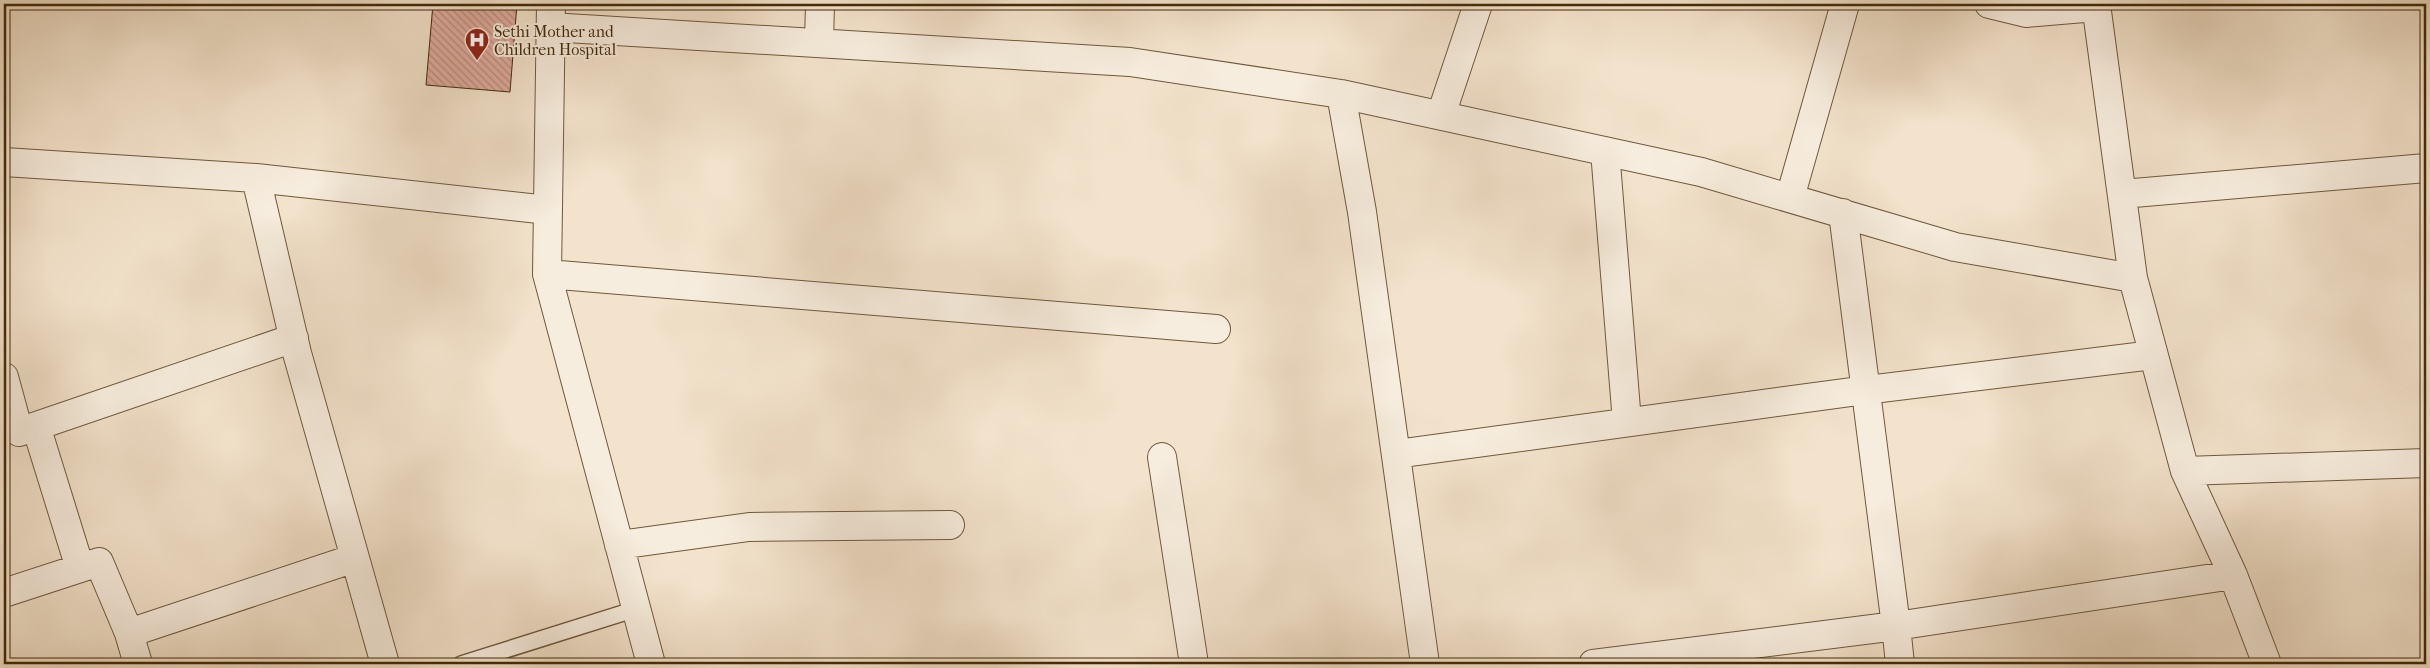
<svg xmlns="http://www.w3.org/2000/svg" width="2430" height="668" viewBox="0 0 2430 668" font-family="'IM FELL French Canon',serif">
  <defs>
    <pattern id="building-back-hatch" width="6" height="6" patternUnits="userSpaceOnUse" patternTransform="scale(1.25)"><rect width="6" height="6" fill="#dfab9e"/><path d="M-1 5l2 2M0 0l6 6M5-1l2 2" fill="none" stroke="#b68b7f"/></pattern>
  </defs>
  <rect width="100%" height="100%" fill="#f3e3cc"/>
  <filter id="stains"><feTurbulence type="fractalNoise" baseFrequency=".004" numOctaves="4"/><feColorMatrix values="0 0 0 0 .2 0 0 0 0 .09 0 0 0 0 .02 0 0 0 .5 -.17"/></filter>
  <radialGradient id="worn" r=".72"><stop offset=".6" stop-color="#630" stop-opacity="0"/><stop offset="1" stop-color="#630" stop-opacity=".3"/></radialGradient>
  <!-- building -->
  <path fill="url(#building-back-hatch)" stroke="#432b09" d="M433,4h84l-7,88 -84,-7z"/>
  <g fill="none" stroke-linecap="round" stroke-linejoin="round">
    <defs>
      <path id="lane" d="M461,664l175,-55"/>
      <path id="street" d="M551,4l-4,270 104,390
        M1989,4l37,9 70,-6
        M2096,4l37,274 52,193 48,104 34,89
        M550,27l580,35 211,32 360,78 254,75 178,31
        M819,43l1,-39
        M1341,94l21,118 63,452
        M1441,115l37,-111
        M1605,151l22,271
        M4,162l252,16
        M2122,194l304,-26
        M1790,198l55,-194
        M1843,213l53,413 337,-51
        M547,274l669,55
        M4,377l15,55 275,-94
        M36,426l44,142
        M1396,454l470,-64 287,-35
        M1162,457l32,207
        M2185,471l241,-8
        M619,545l130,-18 201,-2
        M4,593l95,-31 30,71 226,-75
        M129,633l9,31
        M385,664l-88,-311 -41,-175 292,32
        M1593,664l303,-38 4,38"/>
    </defs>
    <!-- lane casing -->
    <use href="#lane" stroke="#6f593a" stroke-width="18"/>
    <!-- street casing -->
    <use href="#street" stroke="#6f593a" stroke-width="30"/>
    <!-- lane -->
    <use href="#lane" stroke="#f7edde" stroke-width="15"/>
    <!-- street -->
    <use href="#street" stroke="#f7edde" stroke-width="28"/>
  </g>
  <!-- icons -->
  <defs>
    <symbol id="hospital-pin" viewBox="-11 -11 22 30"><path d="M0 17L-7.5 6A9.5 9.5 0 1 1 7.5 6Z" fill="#8f2418" stroke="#f7edde"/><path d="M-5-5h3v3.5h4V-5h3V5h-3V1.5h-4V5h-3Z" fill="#fff"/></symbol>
  </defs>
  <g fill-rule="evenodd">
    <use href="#hospital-pin" x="463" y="26" width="28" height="38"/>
  </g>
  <g text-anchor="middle" stroke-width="4" stroke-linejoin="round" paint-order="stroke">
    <!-- poi labels -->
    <g font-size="16" fill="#432b09" stroke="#f7edde" text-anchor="start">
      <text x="494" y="37">Sethi Mother and<tspan x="494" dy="18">Children Hospital</tspan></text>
    </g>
  </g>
  <!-- margin -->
  <rect width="2430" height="668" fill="none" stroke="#f3e3cc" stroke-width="20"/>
  <rect x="5" y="5" width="2420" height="658" fill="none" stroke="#432b09" stroke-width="2.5"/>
  <rect x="10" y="10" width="2410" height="648" fill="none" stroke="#432b09"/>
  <rect width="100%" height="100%" filter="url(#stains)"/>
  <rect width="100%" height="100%" fill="url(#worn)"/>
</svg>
